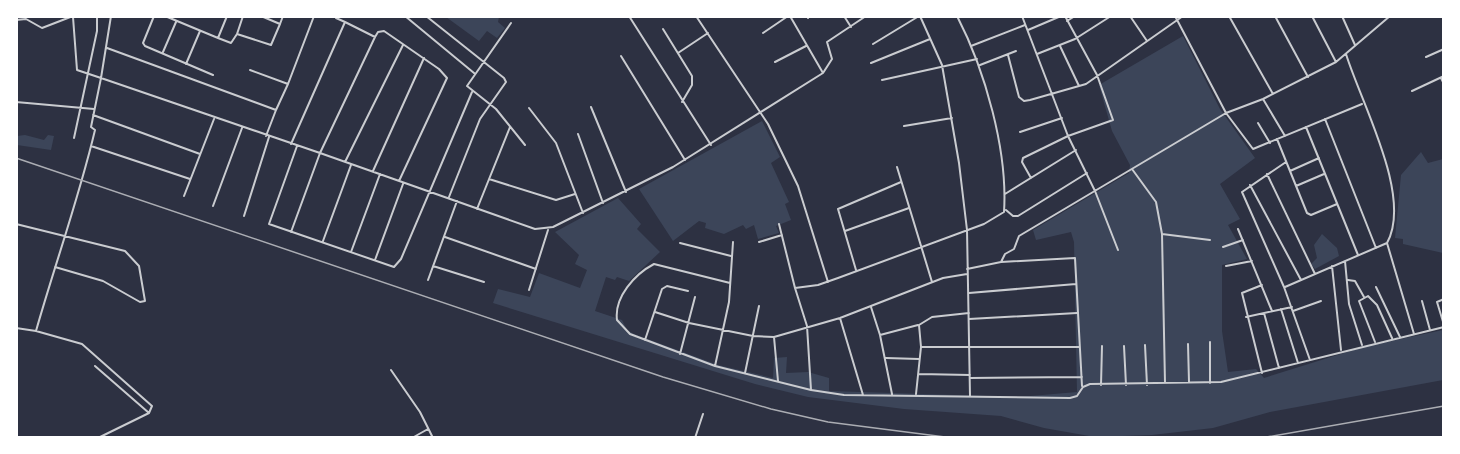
<svg xmlns="http://www.w3.org/2000/svg" width="1460" height="454" viewBox="0 0 1460 454" font-family="Signika,sans-serif">
  <rect width="100%" height="100%" fill="#2d3142"/>
  <!-- green -->
  <path fill="#3c4559" d="M446,17h53l-1,5 7,6 -8,10 -10,-7 -8,10z
    M1183,36l37,73 35,49 -35,26 20,35 -12,6 19,34 -25,6v66l6,41 28,-3 8,9 99,-31 80,-17v50l-173,32 -57,16 -61,7 -57,2 -51,-9 -43,-12 -97,-7 -96,-12 -53,-13 -262,-81 5,-14 32,8 9,-24 41,15 7,-18 -12,-6 4,-9 -24,-23 63,-34 23,26 -4,5 23,23 -31,29 -12,-4 -2,3 -9,-3 -11,34 27,9 5,10 7,4 84,31 55,13 1,-20 13,-1 -1,16 22,-1 21,6v13l190,6 58,-5 -3,-150 -3,-10 -35,8 -3,-10 96,-57 1,-8 -18,-34 -13,-46z
    M762,121l18,36 -9,6 18,39 -4,2 6,16 -15,6 3,7 -21,6 -4,-14 -8,4 -3,-4 -19,9 -19,-6 1,-5 -7,-2 -26,20 -34,-52z
    M25,135l19,5 4,-5 6,1 -3,14 -34,-5v-9z
    M1421,152l7,11 15,-4v94l-40,-9v-5l-8,-1 6,-63z
    M1322,234l15,14 2,8 -24,13 -4,-5 6,-6 -3,-13z"/>
  <g fill="none" stroke-linecap="round" stroke-linejoin="round">
    <!-- minor -->
    <path stroke="#caccd0" stroke-width="2" d="M154,16l-11,27 2,3 68,29
      M165,16l53,22 9,-22
      M405,16l69,57
      M426,16l78,62 2,4 -26,37 -31,78
      M629,16l82,129
      M696,16l72,108 30,62 30,96
      M790,16l33,57
      M844,16l7,11
      M920,16l22,49 17,98 8,67 3,166
      M1022,16l46,120 27,55 23,59
      M1130,16l17,25
      M1175,16l51,97 27,36 109,-45
      M1229,16l44,78
      M1275,16l33,61
      M1312,16l24,46
      M1342,16l13,29
      M73,17l4,53 24,8 10,-62
      M336,18l9,4
      M808,18l1,-2
      M16,20l10,-1 16,9 31,-12
      M1067,21l8,-5
      M511,23l-44,63 29,23 29,36
      M280,24l3,-8
      M663,29l29,47v9l-10,17
      M1028,30l33,-14
      M763,33l25,-17
      M237,34l6,-18
      M218,38l13,5 6,-9 34,11 9,-21 -19,-8
      M873,44l46,-28
      M971,46l54,-21
      M1060,46l19,40
      M107,48l169,62 -10,26
      M163,52l13,-30
      M678,53l30,-20
      M1037,54l38,-15 36,-23
      M1346,54c15,49 67,142 41,189l27,91
      M1008,55l11,42 5,4 6,-1 56,-16 97,-68
      M621,56l64,104
      M1426,57l18,-8
      M775,62l31,-16
      M871,63l59,-24
      M186,64l14,-33
      M980,65l36,-14
      M250,70l38,14 -12,26
      M1441,78l3,6
      M882,80l95,-21
      M288,84l26,-68
      M1412,91l32,-15
      M1263,99l22,37
      M16,102l78,7
      M591,107l35,85
      M529,108l27,35 27,70
      M93,115l107,39
      M1325,119l51,129
      M1258,123l12,20
      M904,126l48,-8
      M1306,127l52,128
      M1020,132l42,-14
      M578,134l25,69
      M74,138l23,-107v-15
      M1277,139l30,74 4,2 26,-11
      M291,144l54,-122 30,15
      M91,146l99,33
      M297,146l-28,78 125,43 7,-8 71,-167
      M345,162l58,-117
      M1286,162l-44,30 42,95 26,73
      M897,167l35,115
      M1132,169l24,33 6,32 3,149
      M373,171l51,-113
      M1290,171l29,-13
      M1267,174l48,100
      M1031,178l-9,-16 1,-4 45,-22 45,-16 -16,-45 -32,-59
      M489,179l67,21 19,-6
      M1250,185l51,95
      M1296,186l28,-12
      M1005,194l71,-44
      M184,196l30,-77
      M213,206l29,-78
      M477,209l33,-82
      M1006,210l7,6h5l69,-43
      M244,216l25,-79
      M16,224l109,27 14,15 6,35 -5,1 -37,-21 -48,-14
      M779,224l16,64 12,38 4,64
      M1238,229l34,82
      M845,231l64,-23
      M291,232l29,-79 215,76 18,-2 120,-60 150,-94 9,-14 -5,-17 39,-26
      M1162,234l48,6
      M445,237l91,32
      M323,241l28,-76
      M759,242l23,-7
      M680,243l51,13
      M1223,247l20,-7
      M351,252l29,-78
      M375,260l28,-76
      M1345,261l4,43 13,41
      M1001,262l4,-8 9,-5 5,-13 207,-123 37,-14 73,-37 54,-46
      M433,266l51,16
      M1226,266l26,-5
      M1332,266l9,84
      M967,269l34,-7 74,-4 7,128
      M856,270l-18,-61 63,-27
      M428,280l29,-79
      M1348,280l7,1 9,16
      M730,283l-76,-19c-19,10 -40,33 -37,56l13,14 85,32 96,24 33,5 226,3 7,-2 6,-9 7,-3 131,-2 223,-55
      M1262,285l-20,8 20,80
      M1285,287l102,-44
      M1376,287l24,50
      M795,288l23,-3 20,-7 146,-54 20,-12c4,-61 -19,-142 -47,-196
      M529,290l19,-60
      M969,293l107,-9
      M1444,299l-7,3 7,23
      M1422,301l8,29
      M871,307l9,28 12,59
      M1281,309l17,54
      M1293,311l28,-10
      M655,312l34,11 64,13 21,1 66,-19 103,-40 24,-4
      M1264,313l15,55
      M1246,317l46,-10
      M840,318l23,77
      M969,319l108,-6
      M16,328l20,3c19,-67 43,-133 59,-201l-4,-3 10,-49 219,75 55,-116 3,-5 6,-1 55,38 8,9 -48,103
      M36,331l46,13 70,62 -3,7 -51,25
      M880,335l38,-10
      M774,337l4,44
      M645,340l17,-51 5,-3 21,5
      M1375,342l-16,-41 9,-5 9,9 15,33
      M1188,344l1,38
      M1145,345l2,40
      M1124,346l2,39
      M921,347h158
      M680,354l15,-57
      M886,358l33,1
      M95,366l54,47
      M715,366l14,-64 4,-60
      M391,370l29,42 13,26
      M745,373l14,-67
      M919,374l51,1
      M970,378l112,-1
      M1210,383v-41
      M1101,385l1,-39
      M916,394l5,-47 -2,-22 13,-8 37,-4
      M412,438l16,-9
      M695,438l8,-24"/>
    <!-- rail -->
    <path stroke="#abadb3" stroke-width="1.5" d="M16,158l647,219 108,32 57,13 125,16
      M1261,438l183,-32"/>
  </g>
  <!-- border -->
  <rect width="1460" height="454" fill="none" stroke="#ffffff" stroke-width="36"/>
</svg>
